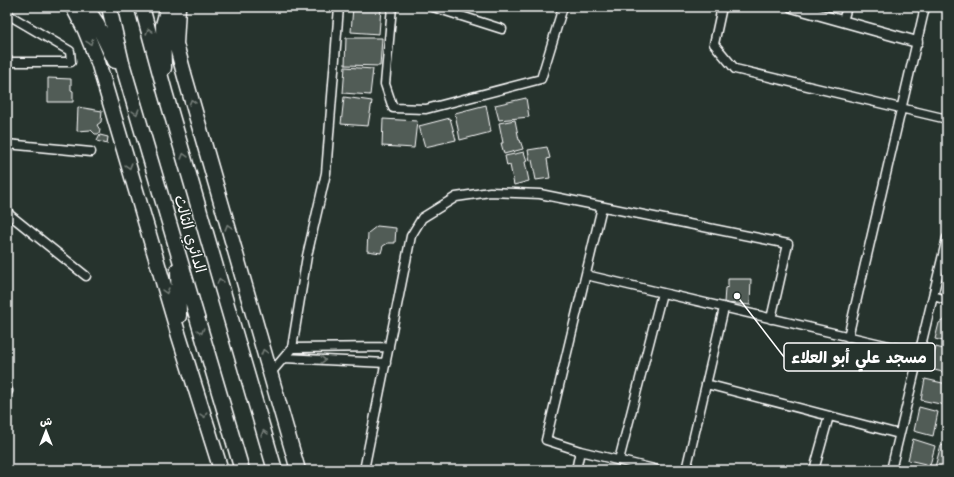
<svg xmlns="http://www.w3.org/2000/svg" width="954" height="477" viewBox="0 0 954 477" font-family="'Comic Neue','Playpen Sans Arabic',sans-serif">
  <rect width="100%" height="100%" fill="#26332d"/>
  <filter id="ink" filterUnits="userSpaceOnUse"><feTurbulence type="fractalNoise" baseFrequency=".025" numOctaves="2"/><feDisplacementMap in="SourceGraphic" scale="8" xChannelSelector="R" yChannelSelector="G"/><feConvolveMatrix kernelMatrix="1 2 1 2 8 2 1 2 1" color-interpolation-filters="sRGB"/></filter>
  <g filter="url(#ink)">
    <!-- building -->
    <path fill="#515c57" stroke="#fff" d="M353,7l28,2 -2,25 -28,-2z
      M346,38h36l-2,28 -35,-1z
      M345,67l28,2 -3,26 -27,-2z
      M48,78l23,1v11l2,1v11h-25z
      M344,97l28,4 -4,25 -27,-2z
      M526,98l3,19 -30,3 -4,-15z
      M486,105l5,27 -31,8 -5,-27z
      M78,107l24,4 -1,11 -4,3 3,5 -1,4h-4l-4,-4 -14,1z
      M450,118l6,22 -31,7 -6,-21z
      M383,119l34,2 -3,27 -32,-2z
      M515,120l4,20h1l3,9 -19,5 -3,-11h2l-4,-20z
      M100,135l8,2 -1,7 -10,-3z
      M547,147l3,11 -3,1 3,19 -14,2 -4,-20 -2,1 -2,-11z
      M524,152l3,9 -2,1 4,19 -15,4 -4,-20 -3,1 -2,-10z
      M377,226l19,2 -1,15h-7l-5,3 -2,7 -14,-2 1,-18z
      M728,279h23l-1,26 -26,-2 1,-15 3,-1z
      M947,318v24l-12,-3 4,-16z
      M936,347l11,3v23l-17,-4z
      M925,379l22,5v12l-2,9 -24,-5z
      M919,407l19,5 -5,24 -19,-5z
      M913,439l22,7 -5,19 -22,-5z
      M941,445l6,1v24l-12,-3z"/>
    <g fill="none" stroke-linecap="round" stroke-linejoin="round">
      <defs>
        <path id="minor" d="M392,7l-7,77 8,24 33,1 115,-30 22,-72
          M433,7l69,22
          M722,7l-8,37 21,25 212,50
          M7,14l63,37 1,11h-64
          M843,21l4,-14
          M7,144l84,8
          M602,207l-56,233 34,11 78,19
          M7,210l3,5 76,61
          M586,275l333,78
          M933,296l14,4
          M848,337l77,-330
          M292,348l97,-1
          M284,358l102,5
          M270,374l22,-26 15,-92 19,-83 13,-166
          M706,384l193,50
          M7,389l1,2
          M619,460l43,-167
          M364,470l47,-234 11,-18 34,-21 34,-5 50,2 248,50 -17,75
          M576,470l4,-19
          M686,470l38,-162
          M814,470l15,-54
          M891,470l56,-232"/>
        <path id="tertiary" d="M792,7l125,35"/>
        <path id="motorway" d="M73,7l12,23 13,32 81,274 42,134
          M86,7l10,15 19,39
          M109,7l13,56 120,407
          M142,7l23,85 110,378
          M178,7l-2,37 9,33 113,393
          M164,68l-1,-43 5,-18
          M178,269l1,47"/>
      </defs>
      <!-- minor casing -->
      <use href="#minor" stroke="#fff" stroke-width="11"/>
      <!-- tertiary casing -->
      <use href="#tertiary" stroke="#fff" stroke-width="13"/>
      <!-- motorway casing -->
      <use href="#motorway" stroke="#fff" stroke-width="17"/>
      <!-- minor -->
      <use href="#minor" stroke="#26332d" stroke-width="8"/>
      <!-- tertiary -->
      <use href="#tertiary" stroke="#26332d" stroke-width="10"/>
      <!-- motorway -->
      <use href="#motorway" stroke="#26332d" stroke-width="14"/>
    </g>
    <!-- one-way arrows -->
    <defs><path id="oneway-chevron" d="M-2-3.5L2.5 0L-2 3.5" fill="none" stroke-width="1.6" stroke-linecap="round" stroke-linejoin="round"/></defs>
    <g stroke="#727a76">
      <use href="#oneway-chevron" transform="translate(149 31) rotate(-105)"/>
      <use href="#oneway-chevron" transform="translate(90 42) rotate(69)"/>
      <use href="#oneway-chevron" transform="translate(192 102) rotate(-106)"/>
      <use href="#oneway-chevron" transform="translate(136 112) rotate(74)"/>
      <use href="#oneway-chevron" transform="translate(184 156) rotate(-106)"/>
      <use href="#oneway-chevron" transform="translate(129 166) rotate(74)"/>
      <use href="#oneway-chevron" transform="translate(228 227) rotate(-106)"/>
      <use href="#oneway-chevron" transform="translate(220 281) rotate(-106)"/>
      <use href="#oneway-chevron" transform="translate(166 291) rotate(74)"/>
      <use href="#oneway-chevron" transform="translate(201 331) rotate(74)"/>
      <use href="#oneway-chevron" transform="translate(264 352) rotate(-106)"/>
      <use href="#oneway-chevron" transform="translate(323 360) rotate(3)"/>
      <use href="#oneway-chevron" transform="translate(204 415) rotate(73)"/>
      <use href="#oneway-chevron" transform="translate(264 433) rotate(-106)"/>
    </g>
  </g>
  <g text-anchor="middle" stroke-width="3" stroke-linejoin="round" paint-order="stroke">
    <!-- street labels -->
    <g font-size="15" fill="#fff" stroke="#26332d">
      <text transform="translate(190 234) rotate(74)" y="5">الدائري الثالث</text>
    </g>
  </g>
  <!-- callouts -->
  <path fill="none" stroke="#fff" stroke-width="1.5" d="M737 296L784 357"/>
  <circle fill="#fff" stroke="#26332d" stroke-width="1.5" cx="737" cy="296" r="4"/>
  <rect fill="#26332d" stroke="#fff" stroke-width="1.5" x="784" y="343" width="151" height="28" rx="4"/>
  <g font-size="16" text-anchor="middle" font-weight="bold" fill="#fff">
    <text x="859" y="363">مسجد علي أبو العلاء</text>
  </g>
  <!-- margin -->
  <rect width="954" height="477" fill="none" stroke="#26332d" stroke-width="24"/>
  <rect x="12" y="12" width="930" height="453" fill="none" stroke="#fff" stroke-width="1.5" filter="url(#ink)"/>
  <!-- north arrow -->
  <g transform="translate(46 431)" stroke="#26332d" stroke-width="3" paint-order="stroke">
  <path d="M0-3L7 15L0 10L-7 15Z" fill="#ffffff"/>
  <text y="-6" font-size="11" font-weight="bold" text-anchor="middle" fill="#ffffff">ش</text>
  </g>
</svg>
